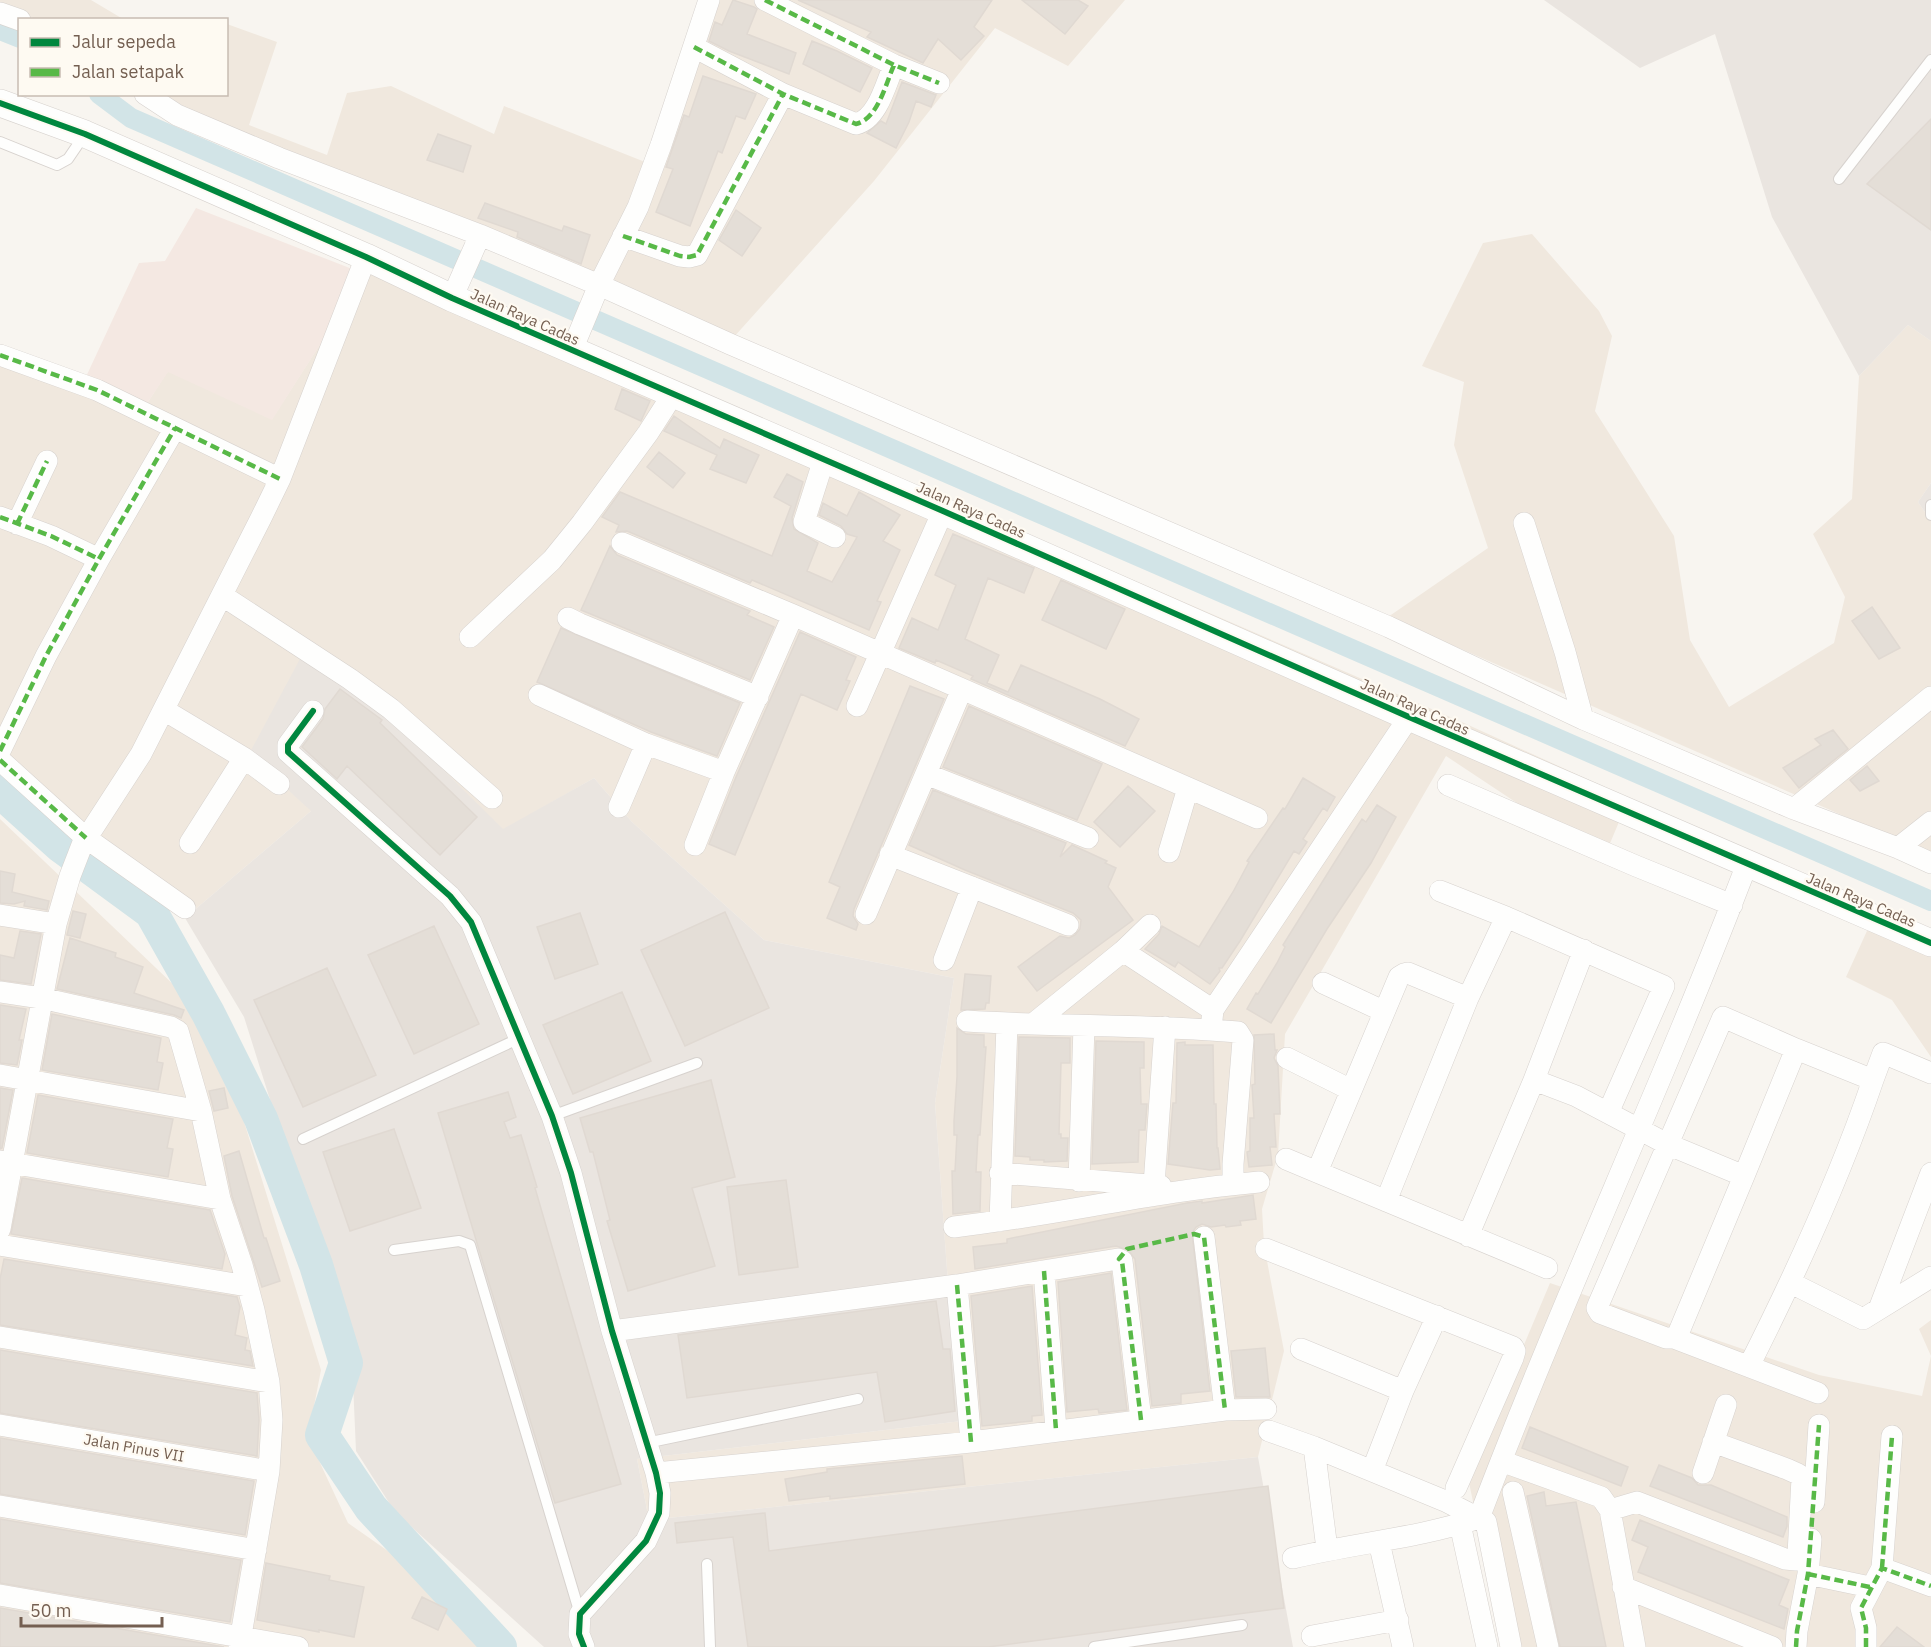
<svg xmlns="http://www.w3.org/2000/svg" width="1931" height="1647" viewBox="0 0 1931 1647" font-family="'IBM Plex Sans',sans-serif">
  <rect width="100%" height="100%" fill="#f8f5f0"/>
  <!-- residential -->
  <path fill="#f0e8de" d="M0,0h91l32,19h-86l-37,-11z
    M701,0h424l-57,66 -73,-38 -121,153 -141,157 -578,-243 71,-1 1,-70 50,18 -28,83 78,30 20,-62 44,-7 103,48 10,-28 141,56z
    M1532,234l67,77 13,25 -17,75 79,125 16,104 39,67 105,-64 11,-46 -32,-63 39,-35 7,-123 49,-51 23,16v142l-13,19 13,19v333l-543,-237 100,-69 -34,-103 10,-63 -42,-16 61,-123z
    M378,254l1086,469 165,75 -26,62 -157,-104 -161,278 -7,121 -16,54 2,36 20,106 -26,106 -609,63 -12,-61 325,-38 -15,-151 -12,-167 19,-125 -190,-38 -132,-118 -38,-44 -91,52 -104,-104 -88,85 -126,107 -131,-91 -54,-52v-426l146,56 22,-34 104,48z
    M0,819l178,170 63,123 80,258 -13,67 40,86 100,70 52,54h-500z
    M1877,909l54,23v125l-39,-57 -46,-23z
    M1550,1283l269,92 103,21 9,-40 -12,-27 12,-9v327h-427l-36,-169z"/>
  <!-- commercial -->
  <path fill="#f4e8e2" d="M196,208l169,66 -93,146 -104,-48 -22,33 -62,-24 55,-118 26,-2z"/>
  <!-- industrial -->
  <path fill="#eae5e0" d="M1544,0h387v341l-23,-16 -49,51 -87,-159 -57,-183 -75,34z
    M1931,483v38l-13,-19z
    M301,657l98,69 104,103 91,-51 38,44 132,118 190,38 -19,125 12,167 15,151 -325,38 12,61 609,-63 35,190h-749l-149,-135 -39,-61 -4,-91 -108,-343 -59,-99 126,-107 -62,-57z"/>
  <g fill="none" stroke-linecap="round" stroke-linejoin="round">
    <!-- canal -->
    <path stroke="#d2e4e7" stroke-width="20" d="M0,30l20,8
      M99,94l32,24 1800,783"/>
    <!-- river -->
    <path stroke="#d2e4e7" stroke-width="34" d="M0,791l61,55 90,66 57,101 53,106 55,146 30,98 -24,72 49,73 129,139"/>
  </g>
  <!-- building -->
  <path fill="#e4ded7" stroke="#e0d9d2" stroke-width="1.5" d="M733,0l21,7 3,2 -10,25 49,19 -7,21 -60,-23 -20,-10 6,-19 7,3z
    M798,0h194l-18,27 10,9 -23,24 -23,-21 -15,24 -56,-26 4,-5z
    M1022,0h56l10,6 -23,28z
    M812,41l25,10 35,17 -12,24 -57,-28z
    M703,76l53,18 -11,25 -9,-3 -14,37 -4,-2 -28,75 -34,-14 17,-43 -7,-2 18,-52 5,2z
    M902,82l34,13 -5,12 -15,-6 -7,21 -13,26 -29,-15 14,-12 5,3z
    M1931,119v111l-64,-46z
    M438,134l33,12 -8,26 -36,-12z
    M485,203l77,28 2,-5 26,9 -9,29 -64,-27 1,-5 -40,-14z
    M736,210l25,18 -19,28 -23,-16z
    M622,389l28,12 -9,20 -26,-12z
    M674,416l46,32 4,-9 35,16 -13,28 -36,-14 7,-14 -53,-24z
    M659,452l26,21 -12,15 -26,-21z
    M787,474l16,8 -11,36 2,11 24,14 -11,28 25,11 25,-45 -10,-3 -6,-8 -22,-11 4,-12 24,13 12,-24 41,23 -17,26 17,9 -23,51 4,1 -12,28 -117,-50 -2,3 -123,-52 -11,1 3,-7 -17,-8 18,-25 152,64 19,-50 -17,-9z
    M953,534l81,34 -10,25 -36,-15 -23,61 34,16 -12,28 21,9 13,-27 79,34 39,20 -14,27 -154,-67 2,-3 -37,-16 -1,3 -36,-15 13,-30 26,12 18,-45 -21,-10z
    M610,546l7,9 133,56 -3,4 27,12 -24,53 -169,-70z
    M1061,580l64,29 -19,40 -64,-29z
    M1872,607l28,41 -21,11 -27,-38z
    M561,628l179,75 -23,53 -66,-24 -114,-50z
    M800,632l56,25 -10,23 4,1 -13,29 -36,-16 -66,161 -26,-11 27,-67z
    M910,686l34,13 -90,210 -1,7 5,8 -2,6 -29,-12 13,-31 -11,-5z
    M340,689l42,31 -2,3 97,94 -37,38 -93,-89 -10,13 -35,-32 21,-28 2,-10z
    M969,706l133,58 -25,56 -134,-53z
    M1833,730l15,19 -49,39 -16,-20 38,-23 -6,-6z
    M1867,766l12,15 -19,10 -10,-11z
    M1303,778l32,19 -8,14 -4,-3 -20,31 4,3 -8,12 -5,-3 -54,90 -18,27h-3l1,3 -10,13 -32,-22 -3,5 -30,-18 14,-15 3,-8 37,21 34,-55 16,-30 -2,-1 36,-53 2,1z
    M1128,786l27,25 -35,36 -26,-25z
    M933,790l133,53 -6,14 12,-12 35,16 -2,2 11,5 -8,19 25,33 -96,71 -19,-24 42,-31 9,2 6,-3 5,-6 1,-9 -8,-7 -108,-43 -56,-25z
    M1377,805l19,12 -25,46 -44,66 -56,94 -24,-14 9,-16 2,1 19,-31 8,-16 -2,-2 53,-85 26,-41 4,3z
    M0,871l15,3 -3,18 37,9 -2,9 -23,-4 1,-5 -11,3 -14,-1z
    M73,911l13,3 -6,24 -13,-3z
    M725,912l44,96 -84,38 -44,-96z
    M580,913l18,51 -43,15 -18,-52z
    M434,926l45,98 -65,30 -46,-99z
    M20,931l21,3 -10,50 -31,-4v-25l14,3z
    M70,938l46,15 -1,4 28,10 -9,26 50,17 -3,8 -7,-3 -117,-26z
    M327,968l49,107 -73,32 -49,-107z
    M965,974l26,2 -2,27h-3l-1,6 -24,1z
    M622,992l29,69 -78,33 -30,-69z
    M0,1005l26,4 -7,31h3l-5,25 -17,-2z
    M52,1014l109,24 -4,24 6,1 -5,27 -116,-20z
    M957,1028l9,6 18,1v12h2l-6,88h-2l-2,37h5l-1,39 -27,3 -1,-43h3l2,-36h-3v-14l3,-44z
    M1274,1034l1,16h2l-3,8 4,8 2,48h-6l2,33h-6l2,18 -23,2 -2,-15 3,-1v-33h4l-2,-33 3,-1 -1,-49z
    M1019,1037l51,1v25h-9l-2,71h2v4h7l-1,23 -23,1v-2h-14v-3l-15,-1z
    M1096,1041l48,1v26h-4l1,36h6l-2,26h-6l-1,32 -46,2z
    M1185,1042v3h28l1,59h2l1,44h1l2,21 -10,1 -42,-6 5,-61h3l1,-60z
    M711,1080l24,97 -43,11 23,78 -87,25 -21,-70 3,-1 -17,-68h-3l-10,-34z
    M0,1088l13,2 -11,58 -2,1z
    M224,1088l4,20 -14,3 -5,-20z
    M508,1092l8,25 -12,5 6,16 11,-3 16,52 -2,1 86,296 -66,19 -117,-390z
    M38,1095l135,24 -6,29 6,1 -5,28 -141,-24z
    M394,1129l27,79 -71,23 -27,-79z
    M239,1151l25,87h2l14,43 -18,6 -30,-91 -8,-40z
    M22,1178l188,32 15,44 -3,15 -211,-35z
    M786,1180l12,87 -59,8 -12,-88z
    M1253,1195l3,24 -16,2 1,4 -15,2 -1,-2 -14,2 -9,-3 -6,3 -4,6 18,158 -29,3v9l-29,3 -17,-147 -7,-9 -12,-4 -141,23 -2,-22 34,-4v-4l180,-36 15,-2v2z
    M4,1259l233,38 3,10 -5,28 12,3 -2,12 5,1 3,15 -253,-41v-46z
    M1111,1273l16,137 -28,3 -1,-4 -31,3 -9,-130z
    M1032,1286l10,129 -10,1v5l-50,5 -11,-130z
    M936,1301l7,48h7l5,62 -70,11 -8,-50 -190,26 -9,-63z
    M1265,1348l5,49h-34l-5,-46z
    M0,1350l257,43 2,27 -2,36 -257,-43z
    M1530,1427l98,40 -7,19 -99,-38z
    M0,1438l254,43 -9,54 -245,-41z
    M962,1456l3,28 -135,15v-3l-41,5 -4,-22 42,-7v-3z
    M1659,1465l33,13 6,7h13l76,32v9l-4,11 -133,-51z
    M1268,1486l16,122 -296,39h-240l-15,-110 -56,6 -2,-20 90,-10 4,38z
    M1544,1492l2,14 30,-4 30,145h-46l-33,-151z
    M0,1519l241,41 -11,62 -230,-39z
    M1640,1520l149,60 -10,25 9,4 -4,20 -146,-57 10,-25 -16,-7z
    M266,1563l64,13 -1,4 35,7 -10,50 -35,-7v2l-62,-12z
    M422,1597l25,12 -9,21 -26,-12z
    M0,1608l224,39h-224z
    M1897,1627l27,20h-44z"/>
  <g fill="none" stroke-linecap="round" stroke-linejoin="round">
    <defs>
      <path id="service" d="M0,142l57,23 11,-6 17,-25
        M1839,179l92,-119
        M1931,505v10
        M552,1116l145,-53
        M303,1139l217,-101
        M394,1250l65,-9 11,4 110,369
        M646,1443l212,-44
        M707,1564l3,83
        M1094,1647l148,-22"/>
      <path id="minor" d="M765,0l129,65 45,18
        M0,13l20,7
        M694,47l89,47 73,30c22,-5 30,-41 38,-59
        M145,94l32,21 102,43 201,77 119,50 131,59 659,283 194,92 211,90 104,39 33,15
        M623,236l57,20 9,1 8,-2 86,-161
        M452,298l28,-63
        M572,350l27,-65 39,-78 23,-62 48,-145
        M0,355l97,35 183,89
        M824,459l-20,63 31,15
        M0,517l51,19 48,23
        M1524,523l41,129 18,67
        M17,524l30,-63
        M622,543l171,72 464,203
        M223,596l127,83 41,30 101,89
        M568,618l12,6 178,73
        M470,637l82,-77 30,-37 66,-90 25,-39
        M539,695l107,49 78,28
        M857,706l86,-195
        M164,710l80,48 35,26
        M313,711l-25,34v7l162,144 21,26 81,194 19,57 41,158 44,142 4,20 -1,20 -13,28 -66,73 -1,20 5,13
        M0,751l46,-95 53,-97 76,-131
        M0,760l86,78 99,70
        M926,774l162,64
        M1448,785l188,81 96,39
        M619,807l27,-63
        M1794,809l137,-112
        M190,843l54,-85
        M695,845l29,-73 69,-157
        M1898,848l33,-26
        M1169,852l19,-64
        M890,855l178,70
        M1440,891l66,26
        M866,914l96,-225
        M0,915l56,9
        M1123,951l27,-26
        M944,960l28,-73
        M1323,983l60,28
        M0,992l41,6 130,29 7,4 23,80 19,88 22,66 12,45 15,72 3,38 -3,51 -30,176
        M1468,998l-60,-25 -4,1 -5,3 -82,195 230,96
        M967,1021c91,6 181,3 271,11l5,8 -10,124v20
        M1033,1024l90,-73 90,59
        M1211,1029l2,-19 196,-293
        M1287,1058l64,32
        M0,1075l201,36
        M1534,1080l42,16 91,48 77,32 52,-127 -73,-32 -124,286 -2,5 3,5 66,25h8l4,-4 66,-158
        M1873,1080l10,-27 48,20
        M1286,1159l31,13
        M0,1161l220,38
        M1000,1173l161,13
        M1079,1181l5,-155
        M1154,1185l11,-158
        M1386,1201l82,-203 38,-81 158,69 -56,127
        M1000,1221l7,-197
        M954,1227c102,-12 202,-36 305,-45
        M0,1229l56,-305 14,-48 12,-31 59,-91 120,-236 19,-39 86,-222
        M1468,1236l66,-156 50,-130
        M1204,1237l21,173
        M0,1245l247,41
        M1266,1249l247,98 2,4 -2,7 -57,130
        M1044,1271l12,159
        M1791,1283l72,36 68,-42
        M957,1285l14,157
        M1879,1309l52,-136
        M612,1331l345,-46 161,-26 4,2 19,159
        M0,1337l269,45
        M1674,1338l144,55
        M1301,1349l102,42
        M1749,1366c47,-93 90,-186 124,-286l-77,-31
        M0,1425l269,46
        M1269,1431l45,16 13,102
        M1314,1447l131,54 41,21 25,125
        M1501,1461l100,36 9,13 27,-8 148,57 11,1 2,-5 4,-77 -4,-4 -11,-5 -74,-27
        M1372,1471l31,-80 34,-75
        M656,1473l315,-31 254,-32 41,-1
        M1703,1473l23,-68
        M1513,1492l35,155
        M1814,1502l5,-77
        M0,1506l256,44
        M1610,1510l25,137
        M1460,1524l27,123
        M1379,1542l24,105
        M1293,1558c62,-15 126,-20 186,-40 84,-221 184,-434 268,-654
        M1882,1568l10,-132
        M1808,1574l62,13
        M1623,1587l149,60
        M0,1595l298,52
        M1312,1636l86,-16
        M1796,1647l1,-16 11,-57 3,-35
        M1866,1647v-19l-5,-20 21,-40 49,18"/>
      <path id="tertiary" d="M0,103l85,31 281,123 86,41 491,213 466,206 522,226"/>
    </defs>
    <!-- service casing -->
    <use href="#service" stroke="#d7d2ce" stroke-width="12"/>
    <!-- minor casing -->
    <use href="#minor" stroke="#d7d2ce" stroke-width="22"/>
    <!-- tertiary casing -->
    <use href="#tertiary" stroke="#d7d2ce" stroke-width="28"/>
    <!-- service -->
    <use href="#service" stroke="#fefefd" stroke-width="10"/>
    <!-- minor -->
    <use href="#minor" stroke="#fefefd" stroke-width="21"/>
    <!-- tertiary -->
    <use href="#tertiary" stroke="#fefefd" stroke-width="27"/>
    <!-- quiet -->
    <path stroke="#58b947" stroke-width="4.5" stroke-dasharray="9 4.5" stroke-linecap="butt" d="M765,0l129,65 45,18
      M694,47l89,47 73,30c22,-5 30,-41 38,-59
      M623,236l57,20 9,1 8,-2 86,-161
      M0,355l97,35 183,89
      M0,517l51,19 48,23
      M17,524l30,-63
      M0,751l46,-95 53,-97 76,-131
      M0,760l86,78
      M1044,1271l12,159
      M957,1285l14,157
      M1141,1420l-19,-159 -3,-2 8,-10 67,-15 10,3 21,173
      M1882,1568l10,-132
      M1808,1574l62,13
      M1796,1647l1,-16 11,-57 11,-149
      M1866,1647v-19l-5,-20 21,-40 49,18"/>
    <defs>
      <path id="cycleway" d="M0,103l85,31 281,123 86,41 491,213 466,206 522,226
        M313,711l-25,34v7l162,144 21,26 81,194 19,57 41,158 44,142 4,20 -1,20 -13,28 -66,73 -1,20 5,13"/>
    </defs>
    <!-- cycleway casing -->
    <use href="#cycleway" stroke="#fefaf2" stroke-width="10"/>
    <!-- cycleway -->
    <use href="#cycleway" stroke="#00873e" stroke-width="6"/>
  </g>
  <g text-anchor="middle" stroke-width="4.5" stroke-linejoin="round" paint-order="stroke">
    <!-- street labels -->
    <g font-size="15" fill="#745f51" stroke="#fefaf2">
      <text transform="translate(525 317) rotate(24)" y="5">Jalan Raya Cadas</text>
      <text transform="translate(971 510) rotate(24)" y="5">Jalan Raya Cadas</text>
      <text transform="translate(1415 707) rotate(24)" y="5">Jalan Raya Cadas</text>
      <text transform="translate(1861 900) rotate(23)" y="5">Jalan Raya Cadas</text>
      <text transform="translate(134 1448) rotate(10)" y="5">Jalan Pinus VII</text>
    </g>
  </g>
  <!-- legend -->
  <rect x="18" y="18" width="210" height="78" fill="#fefaf2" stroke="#c7bcb2" stroke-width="1.5"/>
  <rect x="30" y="38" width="30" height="9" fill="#00873e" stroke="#c7bcb2" stroke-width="1.5"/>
  <text x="72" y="48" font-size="18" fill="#745f51">Jalur sepeda</text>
  <rect x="30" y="68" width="30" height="9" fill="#58b947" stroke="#c7bcb2" stroke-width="1.5"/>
  <text x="72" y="78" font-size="18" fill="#745f51">Jalan setapak</text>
  <!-- scale -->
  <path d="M21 1617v9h141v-9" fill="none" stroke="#745f51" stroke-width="3"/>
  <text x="30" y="1617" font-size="18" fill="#745f51" stroke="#fefaf2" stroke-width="4.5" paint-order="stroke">50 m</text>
</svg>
